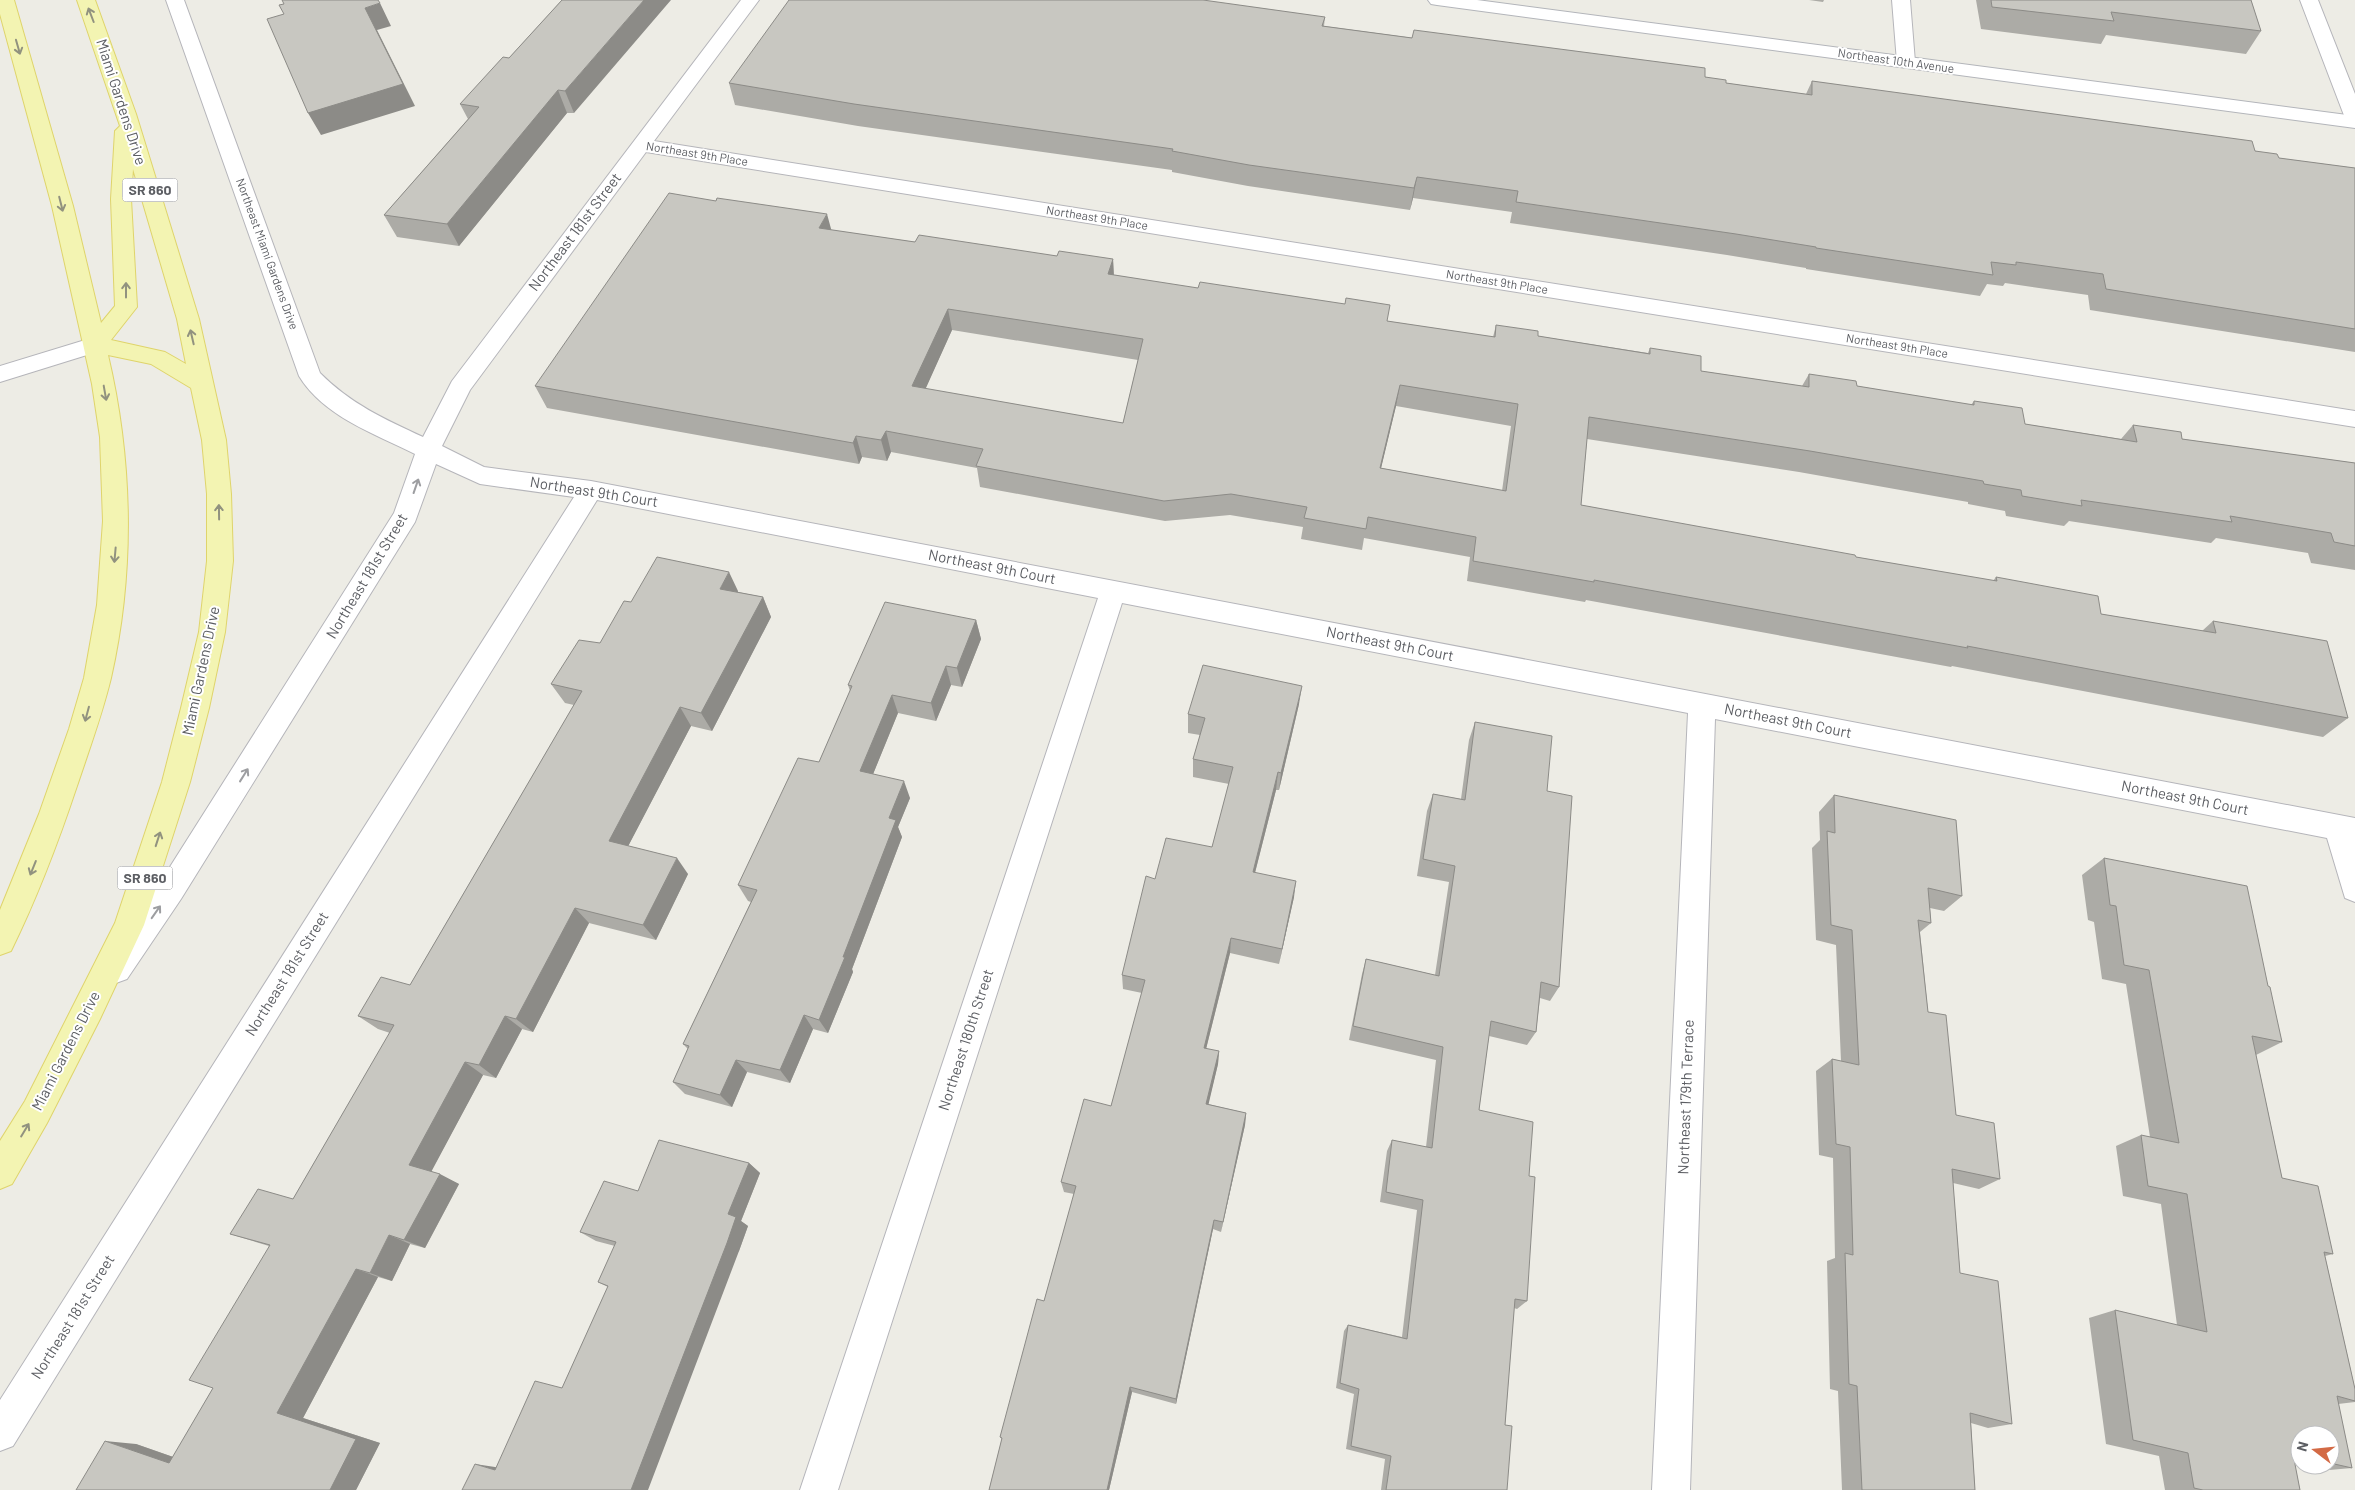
<svg xmlns="http://www.w3.org/2000/svg" width="2355" height="1490" viewBox="0 0 2355 1490" font-family="Barlow,sans-serif">
  <rect width="100%" height="100%" fill="#edece5"/>
  <g fill="none" stroke-linecap="round" stroke-linejoin="round">
    <defs>
      <path id="street" d="M166,0h18l136,373c31,31 64,46 103,64l29,-56 289,-381h18l-105,141 1701,270v16l-1709,-275 -176,238 -28,56 42,21 107,14 1764,337v84l-10,-4 -18,-60 -612,-119 -25,771h-38l36,-777 -566,-110 -284,887h-38l298,-892 -501,-98 -584,946 -13,5v-51l574,-903 -94,-13 -44,-20 -21,58 -234,377 -54,80 -11,4 -11,-4 -4,-10 4,-10 56,-78 233,-368 21,-59c-40,-20 -92,-38 -116,-78z
        M1892,0h18l5,62 -2,4h-14l-2,-4z
        M2300,0h18l37,94v30l-7,-2 -3,-4z
        M95,337l8,3 3,5 -3,5 -103,32v-16z"/>
      <path id="secondary" d="M1428,0h49l878,116v12l-918,-123 -6,-1z"/>
      <path id="primary" d="M0,0h14l59,206 28,117 14,-17 -4,-107 4,-68 5,-5 -43,-126h18l41,114 63,205 27,121 5,54 2,67 -8,71 -16,76 -19,74 -46,143 -44,94 -53,104 -35,61 -12,5v-48l25,-40 90,-178 47,-141 19,-74 18,-76 8,-71v-67l-5,-54 -11,-52 -40,-24 -43,-9c25,106 27,217 3,323 -9,37 -22,72 -34,108 -19,57 -40,112 -66,165l-11,4v-45l39,-96 30,-85 15,-51 13,-73 6,-84 -3,-84 -8,-53 -40,-178 -52,-192zM133,169l44,150 9,45 -21,-12 -54,-12 26,-33 -6,-108z"/>
    </defs>
    <!-- street casing -->
    <use href="#street" stroke="#b5b5ba" stroke-width="2"/>
    <!-- secondary casing -->
    <use href="#secondary" stroke="#b3b5ba" stroke-width="2"/>
    <!-- primary casing -->
    <use href="#primary" stroke="#dfd46b" stroke-width="2"/>
    <!-- street -->
    <use href="#street" fill="#fff" fill-rule="evenodd"/>
    <!-- secondary -->
    <use href="#secondary" fill="#fff" fill-rule="evenodd"/>
    <!-- primary -->
    <use href="#primary" fill="#f3f4b2" fill-rule="evenodd"/>
  </g>
  <!-- wall -->
  <path fill="#acaba6" fill-rule="evenodd" d="M562,0l12,113h-7l-108,133 -62,-9 -13,-22 84,-96 -8,-15 49,-46z
    M1809,0h15l-1,2z
    M1976,0h275l10,31 -15,23 -140,-19 -5,9 -120,-15z
    M1325,17l-1,9 381,51 21,6 80,11 6,-13 443,70 24,7 76,10v184l-265,-42 -2,-15 -83,-12 -2,3 -16,-2 -7,12 -174,-27v-1l-79,-13 -217,-32 2,-11 -99,-14 -3,12 -162,-24 -76,-14v-2l-314,-44 -123,-21 -6,-22z
    M831,230l84,12 142,14 56,3 1,16 273,46 106,16 3,-12 42,11 110,17 2,-5 51,23 101,15 7,-12 48,12 114,19 3,-4 51,23 96,15 12,-14 49,14 173,24v107l-44,-7 -3,-10 -92,-15 -5,5 -142,-22 -5,5 -58,-10 -1,-5 -37,-7v-2l-169,-30 -212,-33 -6,66 275,52 137,24 3,-4 105,37 101,17 11,-10 135,97 -25,19 -371,-71 -1,1 -365,-67 -1,2 -118,-21 3,-24 -106,-19 -2,12 -61,-11 2,-12 -73,-12 -65,6 -185,-34 -3,-19 -86,-16 -4,9 -25,-4 -3,7 -312,-56 -12,-22zM952,330l186,30 -15,63 -198,-34zM1396,406l115,20 -9,65 -121,-23z
    M738,591v1l25,5 8,20 -59,114 -21,-5 -63,120 60,28 -32,66 -67,-17 -56,109 -11,-3 -26,49 -13,-3 -52,96 28,13 -34,64 -15,-4 -18,37 -14,-4 -75,141 77,25 -24,47h-280l60,-46 37,13 40,-69 56,-142 -39,-12 63,-35 97,-166 -12,-4 -20,-13 52,-31 164,-280 -9,-2 -14,-19 49,-41 31,-41z
    M976,620l5,19 -19,48 -11,-2 -15,36 -38,-8 -25,61 37,24 -12,29 4,10 -50,132 1,3 -25,61 -15,-4 -23,54 -43,-11 -15,35 -47,-13 -12,-12 15,-33 -5,-5 68,-142 -3,-1 -10,-16 81,-123 31,-71 -2,-6z
    M1299,704l-20,86h-3l-21,83 39,24 -15,67 -49,-11 -24,96 13,2 -1,13 -10,40 38,9 -1,12 -24,107 -8,-3 -37,175 -44,-12 -23,98h-120l13,-51 -2,-2 44,-136 30,-107 -10,-2 -3,-10 50,-76 31,-113 -19,-4 -1,-14 33,-96 57,-32 17,-63 -36,-7v-18l7,-24 -12,-2v-19z
    M1475,722l72,69 12,196 -9,14 -10,-3 -4,34 -9,13 -38,-9 -10,74 50,66 -2,125 -10,8 -3,-1 -9,117 2,65h-126l4,-31 -39,-10 8,-55 -18,-6 8,-57 4,-6 54,12 15,-127 -37,-8 7,-51 5,-11 34,7 10,-87 -87,-20 13,-66 4,-15 69,16 14,-93 -32,-6 10,-65 6,-17 28,5 8,-59z
    M1834,795l128,101 -18,15 -14,-3 1,15 -11,9 8,80 28,103 44,64 -21,10 -26,-6 7,90 52,151 -24,4 -17,-5 4,67h-133l-4,-99 -8,-2 -3,-128 8,-3 -2,-100 -14,-3 -3,-84 16,-12 9,2 -5,-116 -20,-5 -4,-92 8,-8 -1,-28z
    M2104,858l164,128 14,56 -26,13 26,123 51,76 -8,2 30,133v13l-17,2 14,64 -34,3 -23,-6 5,25h-135l-6,-34 -53,-12 -17,-126 26,-8 62,15 -16,-121 -38,-8 -7,-50 25,-11 9,2 -24,-153 -24,-5 -8,-57 -6,-2 -6,-45zM2300,1435h30v30h-30z
    M749,1163l11,10 -19,48 7,5 -9,25 -243,216 66,-79 46,-101 -10,-5 17,-36 -19,-5 -16,-9 58,-41z"/>
  <!-- shaded-wall -->
  <path fill="#8c8b87" d="M644,0h27l-97,113 -9,-22z
    M380,3l11,23 -14,4 38,76 -94,29 -13,-22 57,-105z
    M558,90l9,23 -108,133 -12,-22z
    M1417,177l-4,21 -3,12 4,-22z
    M827,214l6,22 -14,-8z
    M1113,259l1,22 -6,-7z
    M948,309l4,21 -35,78 -5,-22z
    M1400,385l-4,21 -20,83 4,-21z
    M886,431l5,21 -4,9 -6,-21z
    M856,436l6,21 -3,7 -6,-21z
    M729,572l9,19 -8,18 -10,-20z
    M763,597l8,20 -59,114 -11,-18z
    M976,620l5,19 -19,48 -5,-19z
    M946,666l5,19 -15,36 -5,-18z
    M1302,686l-3,18 -20,86 2,-17z
    M892,695l6,18 -31,76 -7,-18z
    M680,707l11,19 -69,132 -13,-17z
    M1278,772l-2,18 -25,98 2,-16z
    M904,781l6,17 -12,29 4,10 -50,132 1,3 -25,61 -9,-13 24,-63 46,-139z
    M677,858l11,16 -32,66 -13,-15z
    M1296,881l-2,16 -15,67 3,-15z
    M575,908l14,15 -56,109 -17,-13z
    M1231,938l-1,15 -27,108 1,-13z
    M804,1015l9,14 -23,54 -10,-13z
    M505,1016l17,13 -26,49 -17,-13z
    M1219,1051l-1,13 -12,51v-11z
    M736,1060l11,12 -15,35 -12,-12z
    M465,1062l18,13 -54,101 -20,-11z
    M1246,1113l-1,12 -24,107 2,-10z
    M749,1163l11,10 -19,48 7,5 -9,25 -91,239h-17l97,-276z
    M440,1174l19,10 -34,64 -21,-8z
    M1214,1220l-1,9 -37,175v-5z
    M389,1235l21,9 -18,37 -22,-8z
    M356,1269l22,8 -75,141 77,25 -24,47h-26l-53,-77z
    M1130,1387l2,5 -23,98h-2z
    M105,1441l31,3 63,22 -30,-3z
    M475,1464l20,3 20,5 -20,-2z"/>
  <!-- building -->
  <path fill="#c8c7c1" stroke="#8c8b87" fill-rule="evenodd" d="M282,0h96l2,3 -15,5 38,76 -95,29 -41,-94 17,-5 -5,-9 5,-1z
    M562,0h82l-79,91 -7,-1 -111,134 -63,-9 95,-108 -19,-3 43,-47 6,1z
    M789,0h414l122,17 -3,9 90,12 2,-8 291,38v9l21,3v3l86,12v-14l440,60 3,10 22,3 2,4 76,10v161l-249,-40 -3,-15 -87,-12v3l-25,-3 2,13 -177,-27v-1l-80,-13 -220,-32 2,-11 -101,-14 -3,11 -165,-23 -77,-14 1,-2 -319,-45 -125,-21z
    M1991,0h260l10,31 -150,-19 3,9 -122,-14z
    M669,193l47,8 1,-3 110,16 -8,14 96,14 4,-7 138,21 2,-5 54,8 -5,15 90,14 2,-6 145,22 1,-6 44,7 -3,16 108,16 1,-12 42,6v5l112,18v-6l51,8v15l108,16v-13l47,7 1,5 117,19v-4l48,7 3,16 112,18 -4,-17 48,7 1,7 173,24v83l-21,-4 -3,-9 -101,-17 2,6 -151,-22 1,6 -60,-10 -1,-6 -37,-6 -1,-3 -173,-30 -221,-34 -8,88 274,50 1,2 141,24 -1,-4 102,19 3,18 115,19 -3,-12 114,20 21,77 -381,-72 1,2 -374,-68v2l-121,-21 3,-24 -108,-20 -2,12 -62,-11 3,-11 -76,-13 -67,7 -188,-35 7,-17 -97,-18 -5,9 -25,-4 -3,7 -318,-57zM948,309l195,30 -20,84 -211,-37zM1400,385l118,19 -12,87 -126,-23z
    M657,557l72,15 -9,17 43,8 -62,116 -21,-6 -71,134 68,17 -34,67 -68,-17 -59,111 -11,-3 -26,49 -14,-3 -56,103 31,9 -36,66 -15,-5 -19,38 -14,-4 -79,144 79,26 -26,51h-254l29,-49 64,22 44,-75 -24,-8 81,-135 -40,-11 28,-45 35,10 101,-174 -36,-9 23,-39 29,8 172,-294 -31,-7 28,-44 21,3 24,-42 7,1z
    M885,602l91,18 -19,48 -11,-2 -15,37 -39,-8 -32,76 44,10 -15,37 7,2 -53,137h2l-26,63 -15,-5 -24,55 -44,-10 -16,35 -47,-13 16,-36 -6,-2 74,-154 -19,-5 60,-127 21,4 33,-76 -4,-1z
    M1203,665l99,21 -21,87 -3,-1 -25,100 43,9 -14,68 -51,-11 -27,110 15,3 -13,53 40,9 -23,109 -9,-2 -38,179 -46,-12 -23,103h-118l13,-52 -2,-1 37,-138 7,2 32,-115 -15,-4 23,-83 27,7 34,-126 -23,-5 24,-99 9,3 11,-41 46,9 21,-80 -40,-8 12,-41 -17,-4z
    M1475,722l77,14 -5,55 25,5 -13,191 -18,-5 -5,50 -45,-11 -12,89 54,12 -4,54 6,1 -8,124 -12,-2 -10,126 7,1 -5,64h-121l5,-34 -40,-10 8,-57 -19,-6 8,-58 59,14 16,-139 -37,-8 6,-52 40,8 11,-101 -90,-21 13,-67 73,17 16,-110 -32,-7 10,-65 32,6z
    M1834,795l122,25 6,76 -34,-8 3,35 -13,-3 10,92 18,3 10,100 38,8 6,56 -48,-10 8,104 38,8 14,143 -42,-11 5,77h-113l-5,-104 -8,-2 -4,-131 8,2 -3,-108 -14,-3 -4,-85 27,6 -7,-135 -21,-5 -4,-94 8,2z
    M2104,858l143,28 21,100 2,1 12,55 -30,-6 30,142 36,8 15,68 -9,-2 31,137v12l-18,-5 15,72 -22,-5v-28h-30v21l-7,-2 7,36h-97l-9,-2 -6,-35 -55,-13 -18,-130 92,22 -20,-138 -39,-8 -7,-51 38,8 -30,-173 -25,-5 -8,-59 -6,-1z
    M659,1140l90,23 -21,51 8,3 -9,26 -96,247h-169l13,-26 20,6 40,-89 27,7 46,-102 -10,-4 18,-40 -36,-10 24,-51 34,10z"/>
  <!-- one-way arrows -->
  <defs><path id="oneway-shaft" d="M-6 0H5M1.5-3L5.5 0L1.5 3" fill="none" stroke-width="1.6" stroke-linecap="round" stroke-linejoin="round" transform="scale(1.25)"/></defs>
  <g stroke="#91927f">
    <use href="#oneway-shaft" transform="translate(91 15) rotate(-111)"/>
    <use href="#oneway-shaft" transform="translate(18 47) rotate(74)"/>
    <use href="#oneway-shaft" transform="translate(61 204) rotate(76)"/>
    <use href="#oneway-shaft" transform="translate(126 290) rotate(-90)"/>
    <use href="#oneway-shaft" transform="translate(192 337) rotate(-103)"/>
    <use href="#oneway-shaft" transform="translate(105 393) rotate(80)"/>
    <use href="#oneway-shaft" transform="translate(219 512) rotate(-91)"/>
    <use href="#oneway-shaft" transform="translate(115 555) rotate(95)"/>
    <use href="#oneway-shaft" transform="translate(87 714) rotate(105)"/>
    <use href="#oneway-shaft" transform="translate(158 839) rotate(-72)"/>
    <use href="#oneway-shaft" transform="translate(33 868) rotate(112)"/>
    <use href="#oneway-shaft" transform="translate(25 1130) rotate(-59)"/>
  </g>
  <g stroke="#9d9ea1">
    <use href="#oneway-shaft" transform="translate(416 486) rotate(-71)"/>
    <use href="#oneway-shaft" transform="translate(244 775) rotate(-58)"/>
    <use href="#oneway-shaft" transform="translate(156 912) rotate(-55)"/>
  </g>
  <g text-anchor="middle" stroke-width="4" stroke-linejoin="round" paint-order="stroke">
    <!-- far-street labels -->
    <g font-size="12" fill="#5c5e63" stroke="#fff">
      <text transform="translate(1896 61) rotate(8)" y="4">Northeast 10th Avenue</text>
      <text transform="translate(697 154) rotate(9)" y="4">Northeast 9th Place</text>
      <text transform="translate(1097 218) rotate(9)" y="4">Northeast 9th Place</text>
      <text transform="translate(267 254) rotate(70)" y="4">Northeast Miami Gardens Drive</text>
      <text transform="translate(1497 282) rotate(9)" y="4">Northeast 9th Place</text>
      <text transform="translate(1897 346) rotate(9)" y="4">Northeast 9th Place</text>
    </g>
    <!-- shield labels -->
    <g fill="#fff" stroke="#8d8e92" stroke-width="1">
      <rect x="122.5" y="178.5" width="55" height="23" rx="4"/>
      <rect x="117.5" y="866.5" width="55" height="23" rx="4"/>
    </g>
    <g font-size="14" font-weight="bold" fill="#5c5e63">
      <text x="150" y="195">SR 860</text>
      <text x="145" y="883">SR 860</text>
    </g>
    <!-- street labels -->
    <g font-size="15" fill="#5c5e63" stroke="#fff">
      <text transform="translate(121 102) rotate(72)" y="5">Miami Gardens Drive</text>
      <text transform="translate(575 232) rotate(-53)" y="5">Northeast 181st Street</text>
      <text transform="translate(594 492) rotate(9)" y="5">Northeast 9th Court</text>
      <text transform="translate(992 567) rotate(11)" y="5">Northeast 9th Court</text>
      <text transform="translate(367 576) rotate(-59)" y="5">Northeast 181st Street</text>
      <text transform="translate(1390 644) rotate(11)" y="5">Northeast 9th Court</text>
      <text transform="translate(201 671) rotate(-78)" y="5">Miami Gardens Drive</text>
      <text transform="translate(1788 721) rotate(11)" y="5">Northeast 9th Court</text>
      <text transform="translate(2185 798) rotate(11)" y="5">Northeast 9th Court</text>
      <text transform="translate(287 974) rotate(-58)" y="5">Northeast 181st Street</text>
      <text transform="translate(966 1040) rotate(-72)" y="5">Northeast 180th Street</text>
      <text transform="translate(66 1051) rotate(-63)" y="5">Miami Gardens Drive</text>
      <text transform="translate(1686 1097) rotate(-88)" y="5">Northeast 179th Terrace</text>
      <text transform="translate(73 1317) rotate(-58)" y="5">Northeast 181st Street</text>
    </g>
  </g>
  <!-- north arrow -->
  <g transform="translate(2315 1450) rotate(286)"><circle r="24" fill="#ffffff" stroke="#bebfc1"/>
  <path d="M0-4L9 19L0 12L-9 19Z" fill="#d36a45"/>
  <text y="-8" font-size="14" font-weight="bold" text-anchor="middle" fill="#5c5e63">N</text>
  </g>
</svg>
